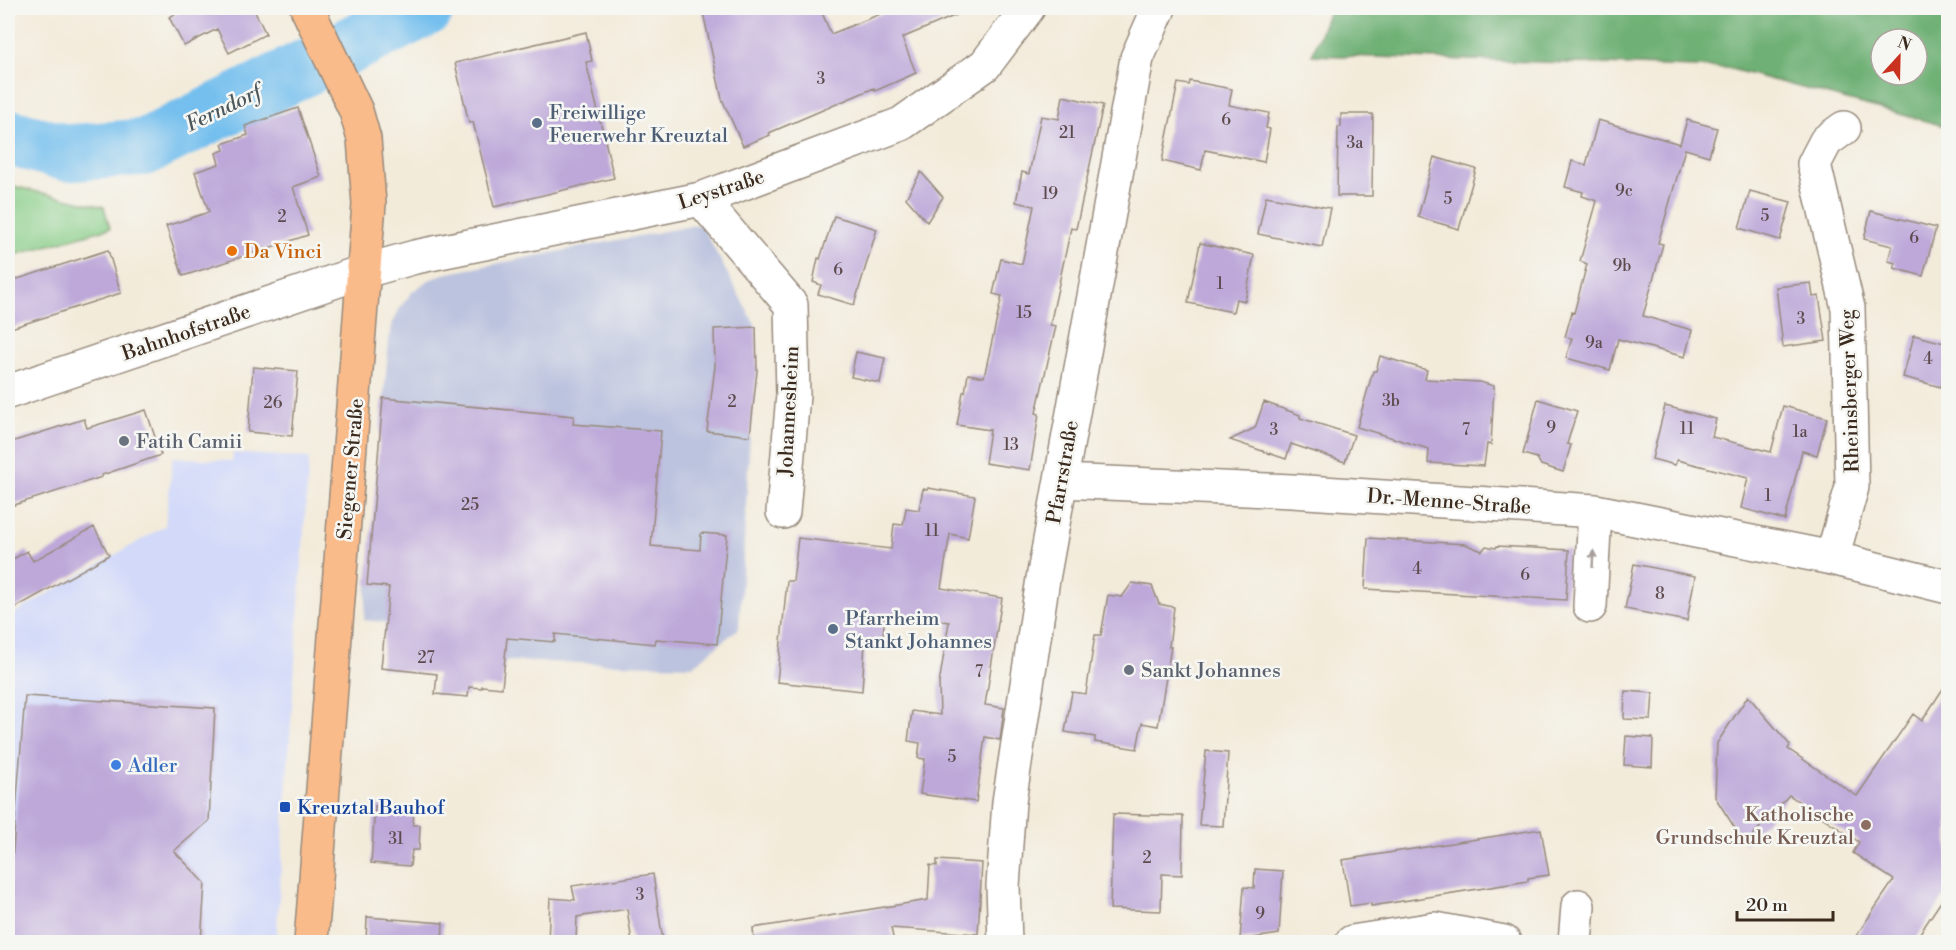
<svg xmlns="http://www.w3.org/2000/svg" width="1956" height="950" viewBox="0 0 1956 950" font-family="'Libre Bodoni',serif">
  <rect width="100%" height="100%" fill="#f6f6f2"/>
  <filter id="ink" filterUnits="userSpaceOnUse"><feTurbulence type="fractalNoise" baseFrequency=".0167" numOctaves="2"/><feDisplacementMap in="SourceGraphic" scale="12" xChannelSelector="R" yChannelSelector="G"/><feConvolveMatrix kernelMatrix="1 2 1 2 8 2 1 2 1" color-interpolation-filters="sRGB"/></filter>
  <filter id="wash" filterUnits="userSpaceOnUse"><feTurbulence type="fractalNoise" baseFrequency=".008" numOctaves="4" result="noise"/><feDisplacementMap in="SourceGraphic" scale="24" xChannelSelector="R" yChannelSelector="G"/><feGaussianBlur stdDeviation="1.35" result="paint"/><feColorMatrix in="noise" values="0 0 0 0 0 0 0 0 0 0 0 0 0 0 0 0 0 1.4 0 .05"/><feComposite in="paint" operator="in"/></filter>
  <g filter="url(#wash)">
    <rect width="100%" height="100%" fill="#f3ebda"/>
    <!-- built -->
    <path fill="#d2d9f9" d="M233,453l76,5 -33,484h-268v-325l157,-91 8,-69 59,4z"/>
    <!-- industrial -->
    <path fill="#bcc3de" d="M701,224l55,103 1,44 -7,65 -11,192 -46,38 -188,-5 -69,-7 -10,-28 -62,-6 25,-280 4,-18 8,-16 11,-14 15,-11 16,-7z"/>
    <!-- green -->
    <path fill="#88cd87" stroke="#627c52" stroke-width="1.5" d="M8,185l96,22 6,21 -102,29z"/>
    <!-- forest -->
    <path fill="#6eb074" stroke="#546d49" stroke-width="1.5" fill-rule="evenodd" d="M1330,8h618v119l-221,-59 -415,-13zM1881,39h36v36h-36z"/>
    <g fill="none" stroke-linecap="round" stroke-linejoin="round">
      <!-- river -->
      <path stroke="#75bfee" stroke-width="57" d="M8,137l59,16 78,-6 281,-139"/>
    </g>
    <g id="blocks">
      <!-- building -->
      <path fill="#bda8d9" d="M187,8h71l-4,2 12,24 -37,19 -12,-24 -33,17 -15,-29z
        M702,8h118l11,26 64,-26h78l-71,30 14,35 -41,18 -1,-3 -105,45 1,2 -27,11 -21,-47z
        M586,32l6,29 -6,1 28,116 -120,29 -21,-85 -4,1 -14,-60z
        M1190,81l42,8 -3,16 40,8 -3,15 4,1 -6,33 -59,-12 -4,20 -39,-9 16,-78 11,2z
        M1063,96l40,9 -27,124 -5,-1 -21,97 6,1 -20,87 3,1 -9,56 -45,-7 5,-33 -33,-5 6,-33h2l3,-18 16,3 18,-81 -9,-2 8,-35 21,5 12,-58 -18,-4 6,-30 7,2 12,-58 18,3z
        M298,108l23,69 -28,10 15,48 -125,41 -17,-50 43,-14 -14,-40 24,-8 -3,-11 8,-3 -2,-6 26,-9 -3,-9z
        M1341,114h32l-1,82h-35l1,-69h3z
        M1598,120l82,24 7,-24 30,8 -8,28 -24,-7 -27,94 5,1 -20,72 49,14 -7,27 -67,-18 -8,31 -44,-12 6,-20 -7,-1 7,-25 2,1 13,-49 -7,-3 17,-60 -15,-5 1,-4 -18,-5 7,-26 14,4z
        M1434,157l42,12 -17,60 -41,-12z
        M921,172l22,25 -16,25 -21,-24z
        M1750,191l41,11 -11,38 -41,-12z
        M1266,196l64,12 -8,39 -64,-13z
        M1871,211l65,17 -13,48 -29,-8 2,-5 -8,-2 4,-15 -28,-7z
        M834,216l43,13 -23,76 -36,-11 3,-9 -8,-3 5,-24 2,1z
        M1200,243l54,12 -9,46 -9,-2 -3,13 -45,-9z
        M108,250l13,43 -113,36v-47z
        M1811,283l2,14 6,-1 7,45 -43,6 -7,-60z
        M756,327l1,44 -7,65 -43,-5 8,-65 -1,-37z
        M1914,335l34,9v15l-7,28 -38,-10z
        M856,352l29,6 -5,25 -29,-6z
        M1380,356l47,14 -2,9 55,3 14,4 -3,59 -4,-1 -3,22 -56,-3 1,-14 -72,-22 16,-56h3z
        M253,367l45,4 -6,65 -44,-4z
        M383,398l191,18 -1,8 88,7 -10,115 49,4 1,-17 26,2 -10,109 -61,-5 -1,5 -100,-10v8l-48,-4 -5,50 -20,-2v2l-13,-1 -1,10 -33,-3 2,-20 -56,-6 8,-81 -22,-2z
        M1538,399l39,12 -10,33 4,1 -8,27 -22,-7 -4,-7 -14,-4z
        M1264,402l36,13v3l54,17 -9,27 -54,-18 -5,15 -56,-19 25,-12z
        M1665,406l51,13 -4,18 59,15 12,-46 44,12 -10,37 -15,-4 -17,69 -44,-12 7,-30 -71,-18 -2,5 -23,-6z
        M146,410l15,45 -59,20v2l-94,30v-64l76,-24 3,9z
        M928,488l47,8 -7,42 -18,-4 -9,54 61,10 -17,107 19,3 -4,32 -15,-3 -9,65 -56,-8 5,-35 -7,-1 2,-15 -12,-2 4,-30 28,4 -1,-31 10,-62 -64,-8 -3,31 -17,-2 -3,48 -85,-9 10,-101h6l5,-43 93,11 3,-25 9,1 3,-17 13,2 4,-21 5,1z
        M94,527l15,28 -101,57v-50l19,-11 6,10z
        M1368,538l97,6 17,7 4,-5 10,2 1,-2 72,4 -3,50 -201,-11z
        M1634,564l61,12 -8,45 -62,-12z
        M1132,583l20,3 7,18 15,3 -5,40h2l-13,79 -16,-3 -5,26 -42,-7v-5l-30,-5 7,-40 14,2 9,-59h6l7,-40 14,2z
        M1948,681v210l-34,51h-62l42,-62 -41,-27 6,-11 -70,-47 -44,49 -30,-47 2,-54 31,-47 42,49 -2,4 69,47 56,-82 9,7z
        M1625,691l28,2 -2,27 -27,-1z
        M25,696l190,12 -6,113 -35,30 31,32 -4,59h-193v-30z
        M1626,736l27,2 -1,29 -28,-2z
        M1206,751l22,2 -5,73 -24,-1z
        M375,806l39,2 -1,17h7l-1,25h-7l-2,16 -39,-3z
        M1113,814l70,2 -1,59 -20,-1 -1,37 -51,-2z
        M1541,829l8,46 -21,3v3l-157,25v-3l-21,3 -7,-46z
        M937,860l45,3 -4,71 -87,-6 3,14h-140l-1,-14 175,-28 2,-35 7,1z
        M1255,869l28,2 -4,63 -39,6 4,-53 10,1z
        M653,874l10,68h-31l-5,-33 -50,8 -1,25h-28l2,-44 25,2 -3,-14z
        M367,917l76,6 -1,19h-76z"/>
    </g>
  </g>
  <g filter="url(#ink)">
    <use href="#blocks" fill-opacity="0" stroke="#978a7c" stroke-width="1.5"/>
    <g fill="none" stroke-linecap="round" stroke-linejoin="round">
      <defs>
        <path id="minor" d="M701,199l90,106 2,90 -10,117
          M8,392l357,-121 50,-14 286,-58 200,-75 84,-59 43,-57
          M1061,481l231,10 303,20 237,47 116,29
          M1832,558l20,-71 -4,-179 -34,-144 12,-23 18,-13
          M1590,606l5,-95
          M1005,942l-2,-56 6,-84 34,-223 94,-521 22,-50
          M1352,942l83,-13 69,13
          M1575,942l3,-36"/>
        <path id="major" d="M307,8l49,103 8,28 5,65 -58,738"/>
      </defs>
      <!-- minor casing -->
      <use href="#minor" stroke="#978a7c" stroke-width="36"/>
      <!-- major casing -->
      <use href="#major" stroke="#978a7c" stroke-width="36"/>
      <!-- minor -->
      <use href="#minor" stroke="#fff" stroke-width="33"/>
      <!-- major -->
      <use href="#major" stroke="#fabb8b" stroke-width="33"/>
    </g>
    <!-- one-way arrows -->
    <defs><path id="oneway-solid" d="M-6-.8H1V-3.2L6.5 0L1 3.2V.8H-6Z" transform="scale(1.5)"/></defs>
    <use fill="#a79f9a" href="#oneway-solid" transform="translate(1593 559) rotate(-87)"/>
  </g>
  <!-- markers -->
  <g fill="#5c6f8a" stroke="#f6f6f2" stroke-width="2">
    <circle cx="537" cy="123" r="6"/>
    <circle cx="833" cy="629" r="6"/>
  </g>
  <circle fill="#e8710a" stroke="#f6f6f2" stroke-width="2" cx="232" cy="251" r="6"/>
  <g fill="#6b7280" stroke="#f6f6f2" stroke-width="2">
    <circle cx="124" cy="441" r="6"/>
    <circle cx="1129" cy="670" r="6"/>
  </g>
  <circle fill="#3f7fe0" stroke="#f6f6f2" stroke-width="2" cx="116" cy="765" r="6"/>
  <rect fill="#1a4fb4" stroke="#f6f6f2" stroke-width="2" x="279" y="801" width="12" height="12" rx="3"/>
  <circle fill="#8d6e63" stroke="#f6f6f2" stroke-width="2" cx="1866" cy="825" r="6"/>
  <g text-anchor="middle" stroke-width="5" stroke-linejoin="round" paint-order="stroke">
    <!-- number labels -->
    <g font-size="16" fill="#5c4a4d">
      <text x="821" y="84">3</text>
      <text x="1226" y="125">6</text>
      <text x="1067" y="138">21</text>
      <text x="1355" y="148">3a</text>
      <text x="1624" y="196">9c</text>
      <text x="1050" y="199">19</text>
      <text x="1448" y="204">5</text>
      <text x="1765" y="221">5</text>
      <text x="282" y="222">2</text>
      <text x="1914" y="243">6</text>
      <text x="1622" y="271">9b</text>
      <text x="838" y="275">6</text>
      <text x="1220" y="289">1</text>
      <text x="1024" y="318">15</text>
      <text x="1801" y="324">3</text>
      <text x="1594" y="348">9a</text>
      <text x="1928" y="364">4</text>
      <text x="1391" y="406">3b</text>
      <text x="732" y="407">2</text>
      <text x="273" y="408">26</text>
      <text x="1551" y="433">9</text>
      <text x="1687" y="434">11</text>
      <text x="1274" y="435">3</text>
      <text x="1466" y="435">7</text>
      <text x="1800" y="437">1a</text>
      <text x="1011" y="450">13</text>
      <text x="1768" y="501">1</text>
      <text x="470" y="510">25</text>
      <text x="932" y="536">11</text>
      <text x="1417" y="574">4</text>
      <text x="1525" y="580">6</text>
      <text x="1660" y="599">8</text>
      <text x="426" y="663">27</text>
      <text x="979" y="677">7</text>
      <text x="952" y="762">5</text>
      <text x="396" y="844">31</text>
      <text x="1147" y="863">2</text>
      <text x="640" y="900">3</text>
      <text x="1260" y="919">9</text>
    </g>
    <!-- service labels -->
    <g font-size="20" fill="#4e5e75" stroke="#f6f6f2" text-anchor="start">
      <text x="549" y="119">Freiwillige<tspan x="549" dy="23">Feuerwehr Kreuztal</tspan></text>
      <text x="845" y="625">Pfarrheim<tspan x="845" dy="23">Stankt Johannes</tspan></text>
    </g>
    <!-- street labels -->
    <g font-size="20" fill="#3b2a1e" stroke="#f6f6f2">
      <text transform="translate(721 189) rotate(-18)" y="7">Leystraße</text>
      <text transform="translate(186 332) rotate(-19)" y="7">Bahnhofstraße</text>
      <text transform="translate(1849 391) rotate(-92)" y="7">Rheinsberger Weg</text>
      <text transform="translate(788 411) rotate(-87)" y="7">Johannesheim</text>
      <text transform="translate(350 469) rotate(-85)" y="7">Siegener Straße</text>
      <text transform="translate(1062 472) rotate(-80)" y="7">Pfarrstraße</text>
      <text transform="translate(1449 501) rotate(4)" y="7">Dr.-Menne-Straße</text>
    </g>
    <!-- food labels -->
    <g font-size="20" fill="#c56008" stroke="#f6f6f2" text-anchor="start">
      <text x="244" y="258">Da Vinci</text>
    </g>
    <!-- worship labels -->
    <g font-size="20" fill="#5b616d" stroke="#f6f6f2" text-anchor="start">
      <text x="136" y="448">Fatih Camii</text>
      <text x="1141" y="677">Sankt Johannes</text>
    </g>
    <!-- shop labels -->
    <g font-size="20" fill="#366cbe" stroke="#f6f6f2" text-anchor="start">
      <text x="128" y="772">Adler</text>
    </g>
    <!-- transit labels -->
    <g font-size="20" fill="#164399" stroke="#f6f6f2" text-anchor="start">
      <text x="297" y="814">Kreuztal Bauhof</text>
    </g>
    <!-- education labels -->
    <g font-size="20" fill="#785e54" stroke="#f6f6f2" text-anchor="end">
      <text x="1854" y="821">Katholische<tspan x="1854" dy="23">Grundschule Kreuztal</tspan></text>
    </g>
    <!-- water labels -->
    <g font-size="21" font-style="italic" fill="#4c575c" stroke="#f6f6f2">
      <text transform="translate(223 108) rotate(-26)" y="7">Ferndorf</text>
    </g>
  </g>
  <!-- margin -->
  <rect width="1956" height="950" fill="none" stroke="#f6f6f2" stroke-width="30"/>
  <!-- north arrow -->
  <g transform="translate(1899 57) rotate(22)"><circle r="28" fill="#f6f6f2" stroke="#aba49d" stroke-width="1.5"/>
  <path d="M0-4.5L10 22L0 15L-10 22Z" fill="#c8321e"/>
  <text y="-9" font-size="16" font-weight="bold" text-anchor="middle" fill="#3b2a1e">N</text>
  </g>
  <!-- scale -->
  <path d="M1737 911v9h96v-9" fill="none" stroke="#3b2a1e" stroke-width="3"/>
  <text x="1746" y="911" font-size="18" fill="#3b2a1e" stroke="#f6f6f2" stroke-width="4.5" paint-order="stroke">20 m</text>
</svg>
